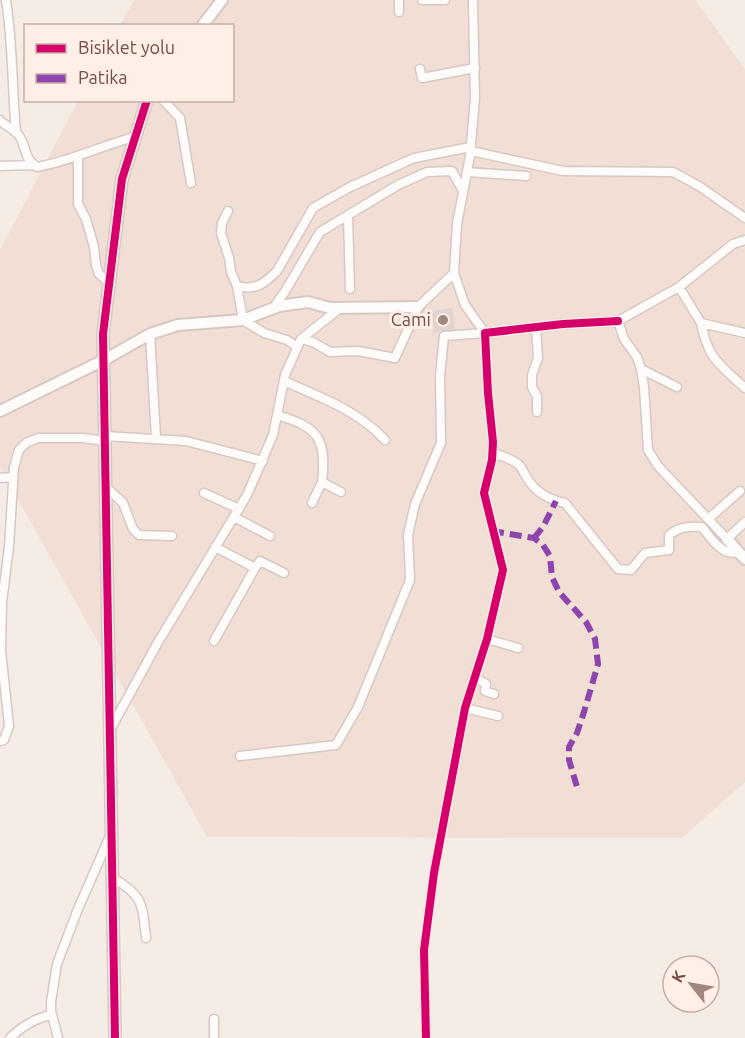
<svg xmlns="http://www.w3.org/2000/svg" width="745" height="1038" viewBox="0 0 745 1038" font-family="Ubuntu,sans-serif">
  <rect width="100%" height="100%" fill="#f6ece6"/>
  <!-- residential -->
  <path fill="#f1ded4" d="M134,0h561l50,69v713l-63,56 -475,-1 -207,-370v-217l78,-149 154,-1v-74l-112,-1z"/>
  <!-- building -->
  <path fill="#e2d3ce" d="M452,308l3,21 -21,3 -2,-21z"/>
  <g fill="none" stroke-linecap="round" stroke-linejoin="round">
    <defs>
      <path id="minor" d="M6,0c7,44 6,88 10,132
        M422,0h23
        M473,0l2,98 -5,58 -13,68 -3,49 11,32 20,28
        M399,12v-12
        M420,69l2,9 53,-10
        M163,100l17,18 11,65
        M0,120c6,7 15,9 20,17 7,12 4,22 17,30 34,-6 64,-21 97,-30
        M471,151l92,20 110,1 26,14 46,32
        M78,157v47l8,15 8,28 2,18 3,9 12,10
        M0,166l33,-1
        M467,172l59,4
        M228,211l-6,12 -1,10 8,25 2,14 6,14 6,34 21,13 23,7 9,6
        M348,216l2,73
        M745,240l-12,4 -54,43 22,36 44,10
        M237,286c18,5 27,-2 40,-15l36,-63 37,-21 64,-29 57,-11
        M679,287l-61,34 6,18 13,18 4,12 3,18 4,63 10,16 69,73 18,-17
        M273,308l11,-15 36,-61 78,-47 29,-13 25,-1 11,20
        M701,323c7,36 18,41 44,65
        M536,327l2,31 -6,17v12l5,9v16
        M150,334l6,104
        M301,339l12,3 17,10 28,-1 37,7 23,-51 36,-34
        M641,369l36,18
        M284,381c35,16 74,29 101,59
        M277,415c41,12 50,23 45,67l19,10
        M105,436l81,5 77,20
        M493,453c9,3 18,5 26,12 4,4 6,11 10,16 8,12 22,19 36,22l53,66 13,1 14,-17 24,-3v-15c10,-8 19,-9 33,-8 9,11 20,30 37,25
        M0,478l13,-1
        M106,487l17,16 10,26 6,6 33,1
        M204,493l35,16
        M312,503l10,-21
        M234,517l36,19
        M708,519l32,-28
        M215,547l40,21 5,-7 24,12
        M487,639l31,9
        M214,641l41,-73
        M474,677l12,7 -1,7 9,3
        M465,708l33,8
        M110,730l47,-86 90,-149 26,-60 12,-60 16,-36 39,-31
        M0,741l4,-1 5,-14 -8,-75 1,-49 7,-55 5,-80 5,-17 7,-7 12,-5h45l22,3
        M240,756l96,-11 22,-38 52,-127 -2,-45 7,-31 26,-61 -1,-67 4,-40 41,-3
        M113,878c31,18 29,26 33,60
        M10,1038c11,-11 27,-21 42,-23
        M58,1038l-7,-27v-9l6,-38 21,-55 32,-73
        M214,1038v-19
        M426,1038l-2,-88 10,-77 31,-165 22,-69 16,-69 -19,-77 8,-33 1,-18 -5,-49 -3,-60 78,-9 55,-3"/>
      <path id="tertiary" d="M202,26l20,-26
        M0,411l104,-51 46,-26 28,-9 65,-5 36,-14 29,-4 22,6 88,-1
        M727,539l18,20
        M115,1038l-12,-704 19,-155 25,-79"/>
    </defs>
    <!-- minor casing -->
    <use href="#minor" stroke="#d7c8c4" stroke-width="11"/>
    <!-- tertiary casing -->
    <use href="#tertiary" stroke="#d7c8c4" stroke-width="14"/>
    <!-- minor -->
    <use href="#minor" stroke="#fefcfb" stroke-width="8"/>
    <!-- tertiary -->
    <use href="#tertiary" stroke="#fefcfb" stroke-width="10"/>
    <!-- quiet -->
    <path stroke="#8e44ad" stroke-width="6" stroke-dasharray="12 6" stroke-linecap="butt" d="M492,531l42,7 9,7 7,11 2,21 7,15 27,30 9,17 3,25 -14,48 -7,21 -8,14v13l8,27
      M534,538l9,-11 13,-26"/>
    <defs>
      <path id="cycleway" d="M115,1038l-12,-704 19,-155 25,-79
        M426,1038l-2,-88 10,-77 31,-165 22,-69 16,-69 -19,-77 8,-33 1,-18 -5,-49 -3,-60 78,-9 55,-3"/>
    </defs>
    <!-- cycleway casing -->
    <use href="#cycleway" stroke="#ffefe6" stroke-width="11"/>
    <!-- cycleway -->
    <use href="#cycleway" stroke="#d6006c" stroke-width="8"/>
  </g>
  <!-- markers -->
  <circle fill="#a1857f" stroke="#ffefe6" stroke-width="2" cx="443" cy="320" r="6"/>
  <g text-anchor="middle" stroke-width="6" stroke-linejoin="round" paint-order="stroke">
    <!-- poi labels -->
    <g font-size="18" fill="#734d47" stroke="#ffefe6" text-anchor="end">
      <text x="431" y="326">Cami</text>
    </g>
  </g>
  <!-- legend -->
  <rect x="24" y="24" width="210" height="78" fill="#ffefe6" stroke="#c7aea6" stroke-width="1.5"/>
  <rect x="36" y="44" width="30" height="9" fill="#d6006c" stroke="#c7aea6" stroke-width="1.5"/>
  <text x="78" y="54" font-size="18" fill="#734d47">Bisiklet yolu</text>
  <rect x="36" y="74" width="30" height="9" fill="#8e44ad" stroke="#c7aea6" stroke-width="1.5"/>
  <text x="78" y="84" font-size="18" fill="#734d47">Patika</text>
  <!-- north arrow -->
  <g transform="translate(691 984) rotate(301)"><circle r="28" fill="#ffefe6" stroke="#c7aea6" stroke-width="1.5"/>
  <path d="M0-4.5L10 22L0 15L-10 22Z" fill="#a1857f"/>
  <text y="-9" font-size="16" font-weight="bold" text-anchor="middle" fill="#734d47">K</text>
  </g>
</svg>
